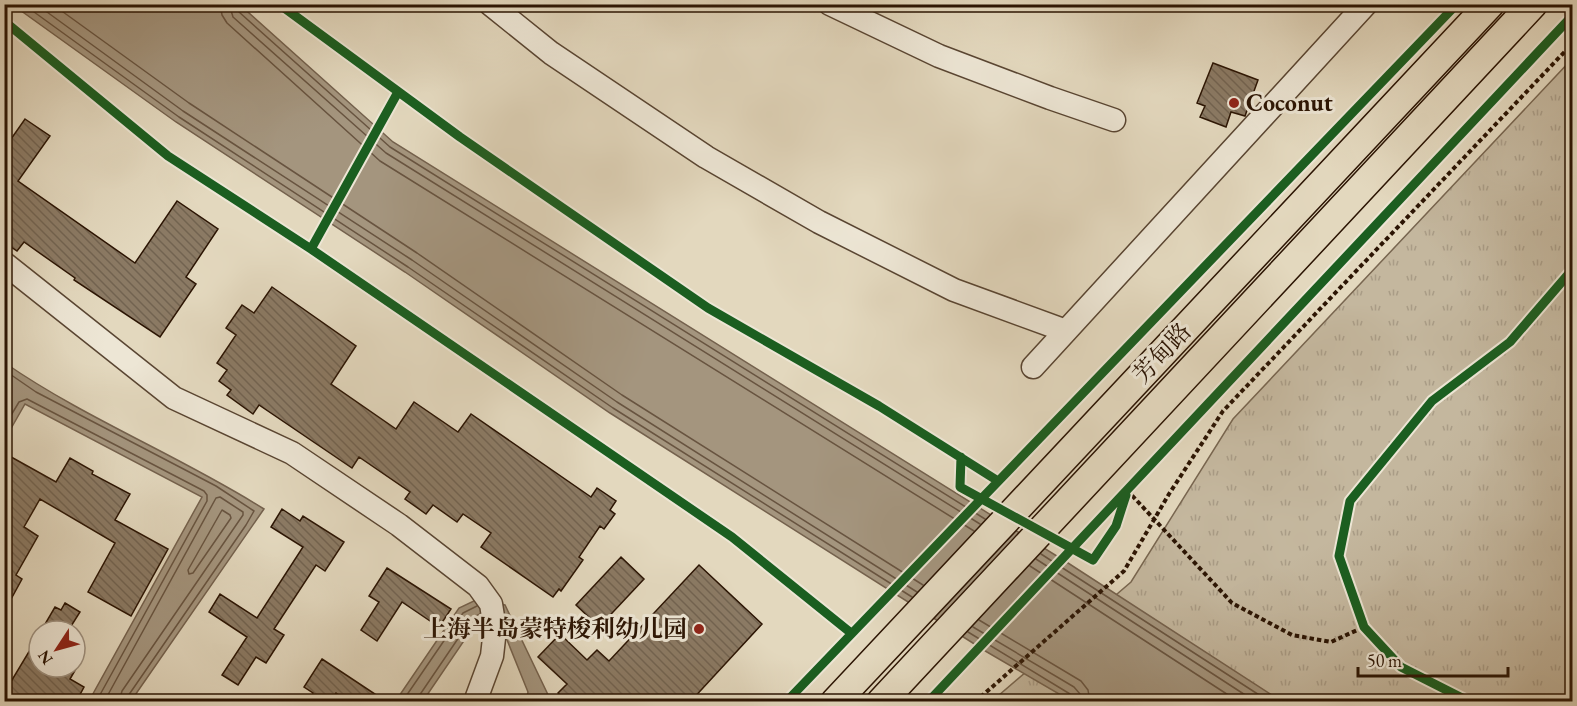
<svg xmlns="http://www.w3.org/2000/svg" width="1577" height="706" viewBox="0 0 1577 706" font-family="'EB Garamond','Noto Serif SC',serif">
  <defs>
    <pattern id="park-tufts" width="24" height="20" patternUnits="userSpaceOnUse" patternTransform="scale(1.5)"><rect width="24" height="20" fill="#c4b79e"/><path d="M3 7l-1-3M5 7V3M7 7l1-3M15 17l-1-3M17 17v-4M19 17l1-3" fill="none" stroke="#a99c86"/></pattern>
    <pattern id="building-back-hatch" width="6" height="6" patternUnits="userSpaceOnUse" patternTransform="scale(1.5)"><rect width="6" height="6" fill="#8b7a64"/><path d="M-1 5l2 2M0 0l6 6M5-1l2 2" fill="none" stroke="#726350"/></pattern>
  </defs>
  <rect width="100%" height="100%" fill="#e3d8be"/>
  <filter id="stains"><feTurbulence type="fractalNoise" baseFrequency=".00333" numOctaves="4"/><feColorMatrix values="0 0 0 0 .2 0 0 0 0 .09 0 0 0 0 .02 0 0 0 .5 -.17"/></filter>
  <radialGradient id="worn" r=".72"><stop offset=".6" stop-color="#630" stop-opacity="0"/><stop offset="1" stop-color="#630" stop-opacity=".3"/></radialGradient>
  <!-- park -->
  <path fill="url(#park-tufts)" stroke="#786650" stroke-width="1.5" d="M1572,59v642l-581,1 140,-120 102,-163z"/>
  <!-- water -->
  <path fill="#a4957e" stroke="#74614d" stroke-width="1.5" d="M239,4l154,138 675,421 213,138h-210l-84,-49 -377,-239 -205,-141 -229,-150 -163,-117z
    M5,363c81,56 175,93 259,146l-133,192h-42l113,-204 -177,-93 -20,35z
    M478,599l27,6 46,96h-25l2,-9 -27,-67 -23,-5 -55,81 -28,1 64,-94z"/>
  <g fill="none" stroke-linecap="round" stroke-linejoin="round">
    <!-- shore -->
    <path stroke="#685440" stroke-width="1.5" d="M23,4l156,113 229,150 205,141 299,189
      M36,4l147,107 229,149 205,142 300,190
      M52,4l137,99 228,150 205,142 301,190
      M220,4l2,11 5,8 153,138 594,370
      M229,4l4,13 153,136 594,371
      M237,4l2,8 151,135 595,372
      M4,370l32,22 180,94 38,25 -8,14 -118,171 -1,6
      M4,427l15,-25 8,-3 177,92 3,4v6l-111,201
      M222,510l8,5 1,3 -38,55 -4,1 -1,-4z
      M1041,554l229,148
      M1036,559l220,143
      M1030,566l209,136
      M979,620l102,61 7,9 2,12
      M973,627l101,60 6,7 1,8
      M968,632l102,62 3,8
      M104,702l112,-204 4,-1 23,15v3l-121,176 -3,11
      M402,702l61,-89 14,-7
      M418,702l1,-6 53,-78 8,-4"/>
  </g>
  <!-- building -->
  <path fill="url(#building-back-hatch)" stroke="#2b1403" stroke-width="1.5" d="M1213,63l45,17 -13,36 -14,-4 -5,15 -26,-10 5,-11 -8,-3z
    M25,119l25,17 -32,45 117,82 42,-62 41,28 -32,48 10,7 -36,53 -86,-57 1,-2 -51,-36 -7,9 -13,-9v-93z
    M272,287l84,59 -25,38 65,45 18,-27 44,30 13,-18 120,83 6,-9 19,13 -6,9 5,4 -11,15 -4,-3 -21,31 4,3 -22,31 -2,-2 -6,8 -72,-50 10,-14 -28,-19 -6,8 -24,-17 -7,9 -21,-15 5,-7 -51,-35 -7,11 -93,-63 -6,9 -26,-19 4,-5 -12,-9 8,-11 -10,-7 19,-28 -10,-7 16,-23 12,8z
    M4,453l52,29 14,-24 23,13 -1,3 38,20 -15,26 53,29 -37,67 -43,-24 27,-49 -75,-44 -16,28 14,9 -22,39 6,4 -18,33z
    M282,509l18,12 3,-5 41,26 -19,29 -9,-6 -42,64 10,6 -18,28 -10,-6 -18,28 -16,-10 25,-38 -38,-25 11,-18 37,24 46,-71 -32,-20z
    M621,557l23,22 -45,48 -23,-22z
    M699,565l63,59 -72,78h-123l-9,-9 9,-9 -29,-27 22,-23 27,26 10,-10 12,11z
    M387,568l64,41 -12,18 -37,-25 -25,39 -16,-11 18,-28 -10,-6z
    M65,603l15,9 -12,19h-27l14,-24 6,3z
    M39,635v32h38l-7,12 14,8 -8,15h-63l-9,-6v-21l8,5z
    M322,659l65,43h-38l-13,-9 -6,9h-22l5,-9 -9,-6z"/>
  <g fill="none" stroke-linecap="round" stroke-linejoin="round">
    <defs>
      <path id="minor" d="M490,4l61,49 155,104 113,65 135,68 112,41
        M830,4l109,52 111,42 64,22
        M4,263l170,135 118,55 107,72 79,61 13,18 4,25 -3,27 -17,46
        M1033,367l333,-363"/>
      <path id="major" d="M835,702l655,-698
        M881,702l652,-698"/>
    </defs>
    <!-- minor casing -->
    <use href="#minor" stroke="#594532" stroke-width="25"/>
    <!-- major casing -->
    <use href="#major" stroke="#2b1403" stroke-width="31"/>
    <!-- path -->
    <path stroke="#2b1403" stroke-width="4" stroke-dasharray="4.5 3" stroke-linecap="butt" d="M1127,490l105,113 60,32 39,7 33,-15
      M975,702l149,-131 45,-77 54,-83 349,-367"/>
    <!-- minor -->
    <use href="#minor" stroke="#ede6d5" stroke-width="22"/>
    <!-- major -->
    <use href="#major" stroke="#e3d8be" stroke-width="28"/>
    <defs>
      <path id="cycleway" d="M279,4l181,133 248,171 171,98 119,75
        M4,21l164,135 143,93 421,288 119,96
        M311,249l87,-157
        M961,457l-1,30 133,73 23,-34 10,-31
        M786,702l671,-698
        M928,702l644,-686
        M1470,702l-69,-35 -37,-40 -25,-71 11,-55 82,-100 78,-59 62,-72"/>
    </defs>
    <!-- cycleway casing -->
    <use href="#cycleway" stroke="#ede6d5" stroke-width="13"/>
    <!-- cycleway -->
    <use href="#cycleway" stroke="#1b5e20" stroke-width="9"/>
  </g>
  <!-- markers -->
  <g fill="#8f2418" stroke="#ede6d5" stroke-width="2">
    <circle cx="1234" cy="103" r="6"/>
    <circle cx="699" cy="629" r="6"/>
  </g>
  <g text-anchor="middle" stroke-width="6" stroke-linejoin="round" paint-order="stroke">
    <!-- poi labels -->
    <g font-size="24" font-weight="bold" fill="#2b1403" stroke="#ede6d5" text-anchor="start">
      <text x="1246" y="111">Coconut</text>
      <text x="687" y="637" text-anchor="end">上海半岛蒙特梭利幼儿园</text>
    </g>
    <!-- street labels -->
    <g font-size="24" fill="#2b1403" stroke="#ede6d5">
      <text transform="translate(1162 353) rotate(-47)" y="8">芳甸路</text>
    </g>
  </g>
  <!-- margin -->
  <rect width="1577" height="706" fill="none" stroke="#e3d8be" stroke-width="24"/>
  <rect x="6" y="6" width="1565" height="694" fill="none" stroke="#2b1403" stroke-width="3"/>
  <rect x="12" y="12" width="1553" height="682" fill="none" stroke="#2b1403" stroke-width="1.5"/>
  <!-- north arrow -->
  <g transform="translate(57 649) rotate(234)"><circle r="28" fill="#ede6d5" stroke="#9f9281" stroke-width="1.5"/>
  <path d="M0-4.5L10 22L0 15L-10 22Z" fill="#8f2418"/>
  <text y="-9" font-size="16" font-weight="bold" text-anchor="middle" fill="#2b1403">N</text>
  </g>
  <!-- scale -->
  <path d="M1358 667v9h150v-9" fill="none" stroke="#2b1403" stroke-width="3"/>
  <text x="1367" y="667" font-size="18" fill="#2b1403" stroke="#ede6d5" stroke-width="4.5" paint-order="stroke">50 m</text>
  <rect width="100%" height="100%" filter="url(#stains)"/>
  <rect width="100%" height="100%" fill="url(#worn)"/>
</svg>
